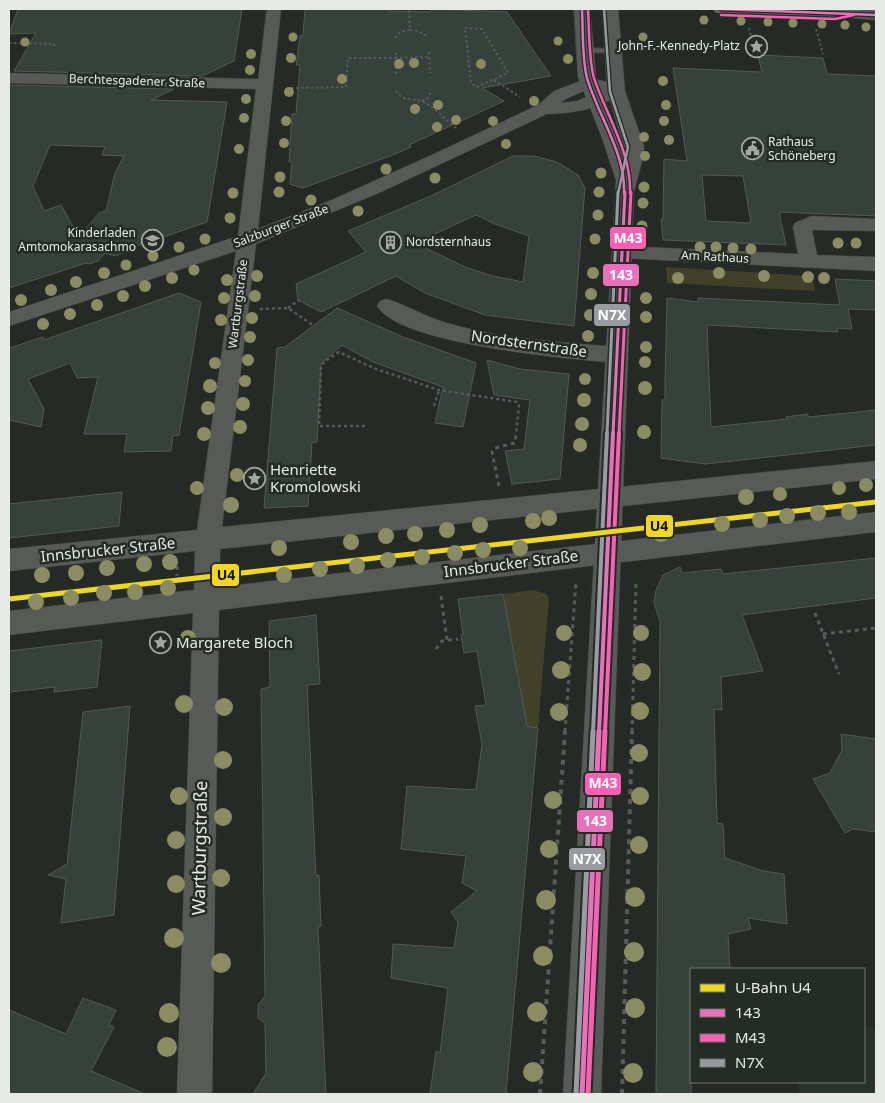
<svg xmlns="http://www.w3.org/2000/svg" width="885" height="1103" viewBox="0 0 885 1103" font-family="'Noto Sans',sans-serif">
  <rect width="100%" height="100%" fill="#262a26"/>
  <!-- built -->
  <path fill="#283429" d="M864,1026l12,2v66h-77l-1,-12h66z"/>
  <!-- green -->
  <path fill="#414028" d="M666,267l146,9 3,15 -148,-8z
    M533,590l13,4 3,5 -11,129 -11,-2 -24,-132z"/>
  <!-- building -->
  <path fill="#36413c" stroke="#555956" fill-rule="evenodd" d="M18,9h224l-8,52 -32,15 -188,-5 22,-38 -27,1z
    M305,9h83v2l42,1 1,-3 76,3 44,64 -69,12 22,13 -95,44 2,2 -21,9 -87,32 -13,-4 2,-22h-3l3,-48h4l4,-49h-4l4,-29 3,-1z
    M758,55l65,3 4,16 49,2v140l-97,-4 7,33 -123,-5 -2,-21h2l1,-60 23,2 -14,-93 89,4zM702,175l41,1 8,47 -45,-2z
    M9,85l165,4 -23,11 76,2 -20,120 -82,28 -2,3 -8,3 -10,-3 -7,8 -9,3 -3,-1 -77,25zM50,145l55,2 -3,8 22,1 -9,17 -9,38 -7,2 -20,24 -18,-32 -17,6 -11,-25z
    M513,156h21l23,6 21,13 7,13 -11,138 -89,-11 -60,-22 -29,-17 -75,36 -23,-12 -2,-16 70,-32 -18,-21 85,-36zM476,215l19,9 34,12 -6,46 -30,-6 -28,-9 -50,-24z
    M835,279l41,2v29l-28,-1 4,20 -15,-1 1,4 -131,-7 4,102 76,-8 -1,-2 21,-3 2,3 67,-7v35l-170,19 -45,-6 1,-58h3v-17l2,-85 31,4v-4l142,7z
    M179,293l22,9 -22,133 -6,1 -2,15 -47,1 3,-18h-43l14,-57 -21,1 -7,-15 -42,16 16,30 -3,18 -32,-7v-75l1,3 33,-11 1,3z
    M337,308l66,29 73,26 -13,64 -28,-4 8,-36 -70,-25 -31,-17 -21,19 -4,78h-5l-4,64 -44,2 13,-160 8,-1z
    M487,360l33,9 49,5 -9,105 -48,5 -7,-33 19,-2 6,-49 -36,-5z
    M122,492l-3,34 -110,12v-34z
    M876,558v40l-134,17 21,56 -42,6 1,33 -8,-1 3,114 6,1 2,34 38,13 21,3 3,50 -39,-6 3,11 -23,5 2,35h-39v125h-35l4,-473 -6,-18 2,-13 7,-15 17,-8 2,6 39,-4 2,5z
    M503,594l24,132 11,2 -32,366h-76l6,-43 4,2 8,-65 -57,-10 2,-34 61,4 4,-26 -7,-10 26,-21 -15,-8 4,-27 -65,-7 6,-63 69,4 6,-46 -7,-38 11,-1 -9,-54 -13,2 -3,-18 2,-1 -5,-35z
    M316,615l4,69 -13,1 9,191 3,-1 2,51 -3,1 8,167h-73l13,-21 -1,-49 -7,-6v-13l7,-9 -4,-307 9,-2 -1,-66z
    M102,640l-5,47 -43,5 1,-5 -46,5v-41z
    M130,706l-16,209 -53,8 5,-44 -18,-4 19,-11 16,-152z
    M841,734l35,5v93l-23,-3 -8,4 -32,-54 17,-6 12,-23z
    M83,998l33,12 -7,15 5,2 -23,44 54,23h-136v-84l57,24z"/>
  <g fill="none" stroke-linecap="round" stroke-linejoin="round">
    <defs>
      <path id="lane" d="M581,48l32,1 4,2 -4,2 -29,-1 -4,-2z"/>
      <path id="street" d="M267,9h14l-23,220 76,-30 102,-46 102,-48 16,-14 29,-11 6,-2 33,7 2,3c-14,20 -54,26 -77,26l-166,78 -125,52 -34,283 654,-66v18l-656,70v38l656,-75v20l-657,78 -7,484h-35l16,-481 -184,22v-24l185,-21 1,-39 -186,20v-22l188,-19 39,-279 -227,75v-14l229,-76 18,-147 -247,-6v-10l249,6zM591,88l10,2 -24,11 -17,2 6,-4z
        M868,9h8v4l-6,-1z
        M812,216l64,3v12l-64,-1 5,25 59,2v14l-254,-13 -7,-1 -3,-5 3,-5 7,-1 176,8 -5,-27 2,-4z
        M387,299c20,6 38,18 60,24 55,16 113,19 170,24l8,2 3,6 -3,6 -8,2c-45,-4 -217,-18 -240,-57l3,-5z"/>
      <path id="secondary" d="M574,9h16l6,68 28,70 -17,-56 -5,-82h16l7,82 19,55 -1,12 -9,33 -33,903h-38l53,-914 -14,-42 -24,-61z
        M832,9l44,1v10l-47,-4 -2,-3z"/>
      <path id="primary" d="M713,9h148l-2,3 -24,6 -114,-4 -6,-2z"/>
    </defs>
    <!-- lane casing -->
    <use href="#lane" stroke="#424643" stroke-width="2"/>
    <!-- street casing -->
    <use href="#street" stroke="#424643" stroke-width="1"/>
    <!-- secondary casing -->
    <use href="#secondary" stroke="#424643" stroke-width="1"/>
    <!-- primary casing -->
    <use href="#primary" stroke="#424643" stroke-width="1"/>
    <!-- path-far3 -->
    <path stroke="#585b59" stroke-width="2" stroke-dasharray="2.5 2.5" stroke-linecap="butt" d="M465,28l17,1 26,44 -31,14 -6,-4z
      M749,28l5,23
      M816,29l7,25
      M410,30l8,1 10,6
      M395,38l5,-6 10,-2 -1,-21
      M9,43l45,1v2
      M429,52l1,21
      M396,74v-16l33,-1
      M494,80l26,17
      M291,88l55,-1 2,-29h48v-5
      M396,91c5,10 16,7 25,10 10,3 26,20 35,27
      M422,101l7,-4 2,-7"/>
    <!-- path-far2 -->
    <path stroke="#585b59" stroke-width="2.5" stroke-dasharray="3 3" stroke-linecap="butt" d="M288,308l11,-8
      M260,309l28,-1 26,18
      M434,406l5,-16
      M365,426h-46l2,-59 3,-5 15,-10 37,17 63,21 78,12 2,3 -3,29"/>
    <!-- path-far1 -->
    <path stroke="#585b59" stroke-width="3" stroke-dasharray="4 4" stroke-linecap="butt" d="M499,486l-7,-34 3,-4 20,-5 1,-10
      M177,566v13
      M441,596l6,44
      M815,613l24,61
      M823,634l53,-6
      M436,649l6,-8 16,-2
      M565,732l11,-151
      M632,732l4,-152"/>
    <!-- path -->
    <path stroke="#585b59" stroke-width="4" stroke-dasharray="5 5" stroke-linecap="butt" d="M540,1094l25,-363
      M622,1094l10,-363"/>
    <!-- lane -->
    <use href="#lane" fill="#585a58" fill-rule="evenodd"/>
    <!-- street -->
    <use href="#street" fill="#585a58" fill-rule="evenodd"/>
    <!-- secondary -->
    <use href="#secondary" fill="#585a58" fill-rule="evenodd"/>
    <!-- primary -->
    <use href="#primary" fill="#62675d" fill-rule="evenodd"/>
    <defs>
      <path id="bus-1-far3" d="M582,9c1,20 0,50 5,69 11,38 39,75 37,116
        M721,9l155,6"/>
      <path id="bus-1-far2" d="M613,434l12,-242"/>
      <path id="bus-1-far1" d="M599,732l14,-299"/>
      <path id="bus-1" d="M582,1094l17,-363"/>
      <path id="bus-2-far3" d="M588,9c1,18 1,53 6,69 12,37 38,75 36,116
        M721,15l114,4 19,-4"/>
      <path id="bus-2-far2" d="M619,434l12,-242"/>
      <path id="bus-2-far1" d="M605,732l14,-299"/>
      <path id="bus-2" d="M588,1094l17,-363"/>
      <path id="bus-3-far3" d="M604,9l6,83 18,55 -10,47"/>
      <path id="bus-3-far2" d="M607,434l11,-242"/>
      <path id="bus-3-far1" d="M593,732l14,-299"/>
      <path id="bus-3" d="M576,1094l17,-363"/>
    </defs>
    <!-- bus-1-far3 casing -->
    <use href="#bus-1-far3" stroke="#242c25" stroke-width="5"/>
    <!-- bus-1-far2 casing -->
    <use href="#bus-1-far2" stroke="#242c25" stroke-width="6"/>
    <!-- bus-1-far1 casing -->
    <use href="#bus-1-far1" stroke="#242c25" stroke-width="8"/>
    <!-- bus-1 casing -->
    <use href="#bus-1" stroke="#242c25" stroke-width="9"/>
    <!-- bus-2-far3 casing -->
    <use href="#bus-2-far3" stroke="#242c25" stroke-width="5"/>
    <!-- bus-2-far2 casing -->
    <use href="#bus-2-far2" stroke="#242c25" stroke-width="6"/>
    <!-- bus-2-far1 casing -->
    <use href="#bus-2-far1" stroke="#242c25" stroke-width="8"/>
    <!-- bus-2 casing -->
    <use href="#bus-2" stroke="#242c25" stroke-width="9"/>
    <!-- bus-3-far3 casing -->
    <use href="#bus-3-far3" stroke="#242c25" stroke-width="5"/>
    <!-- bus-3-far2 casing -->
    <use href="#bus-3-far2" stroke="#242c25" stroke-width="6"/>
    <!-- bus-3-far1 casing -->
    <use href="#bus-3-far1" stroke="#242c25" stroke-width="8"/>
    <!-- bus-3 casing -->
    <use href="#bus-3" stroke="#242c25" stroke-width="9"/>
    <!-- bus-1-far3 -->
    <use href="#bus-1-far3" stroke="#e771bd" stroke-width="2.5"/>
    <!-- bus-1-far2 -->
    <use href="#bus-1-far2" stroke="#e771bd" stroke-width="3"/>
    <!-- bus-1-far1 -->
    <use href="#bus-1-far1" stroke="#e771bd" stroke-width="4"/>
    <!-- bus-1 -->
    <use href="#bus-1" stroke="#e771bd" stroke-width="5"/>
    <!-- bus-2-far3 -->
    <use href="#bus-2-far3" stroke="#f860b3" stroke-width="2.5"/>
    <!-- bus-2-far2 -->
    <use href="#bus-2-far2" stroke="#f860b3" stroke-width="3"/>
    <!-- bus-2-far1 -->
    <use href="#bus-2-far1" stroke="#f860b3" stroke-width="4"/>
    <!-- bus-2 -->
    <use href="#bus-2" stroke="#f860b3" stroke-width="5"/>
    <!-- bus-3-far3 -->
    <use href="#bus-3-far3" stroke="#989ba2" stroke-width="2.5"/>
    <!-- bus-3-far2 -->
    <use href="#bus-3-far2" stroke="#989ba2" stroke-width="3"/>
    <!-- bus-3-far1 -->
    <use href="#bus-3-far1" stroke="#989ba2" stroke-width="4"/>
    <!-- bus-3 -->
    <use href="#bus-3" stroke="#989ba2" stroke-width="5"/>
    <defs>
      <path id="metro-1" d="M9,599l867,-97"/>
    </defs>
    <!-- metro-1 casing -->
    <use href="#metro-1" stroke="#242c25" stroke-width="9"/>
    <!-- metro-1 -->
    <use href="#metro-1" stroke="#f0d722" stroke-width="5"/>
  </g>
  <!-- trees -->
  <g fill="#8b8c63">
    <circle cx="704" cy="20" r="4.5"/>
    <circle cx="741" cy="21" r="4.5"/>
    <circle cx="768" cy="22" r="4.5"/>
    <circle cx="793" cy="23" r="4.5"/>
    <circle cx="822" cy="24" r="4.5"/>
    <circle cx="845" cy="25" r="4.5"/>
    <circle cx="866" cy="27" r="4.5"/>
    <circle cx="293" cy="37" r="4.5"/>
    <circle cx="643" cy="37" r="4.5"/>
    <circle cx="558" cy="41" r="4.5"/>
    <circle cx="25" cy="42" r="4.5"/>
    <circle cx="251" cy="54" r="5"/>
    <circle cx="291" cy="58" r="5"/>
    <circle cx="568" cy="59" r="5"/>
    <circle cx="414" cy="63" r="5"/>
    <circle cx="399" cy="64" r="5"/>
    <circle cx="481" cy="64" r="5"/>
    <circle cx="250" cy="70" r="5"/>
    <circle cx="342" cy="79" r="5"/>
    <circle cx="663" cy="81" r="5"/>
    <circle cx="289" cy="92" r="5"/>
    <circle cx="246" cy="99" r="5"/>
    <circle cx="534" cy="101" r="5"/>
    <circle cx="438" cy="105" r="5"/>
    <circle cx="666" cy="105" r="5"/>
    <circle cx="415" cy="109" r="5"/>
    <circle cx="244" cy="118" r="5"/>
    <circle cx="456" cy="120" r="5"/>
    <circle cx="286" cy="121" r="5"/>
    <circle cx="493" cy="121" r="5"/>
    <circle cx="664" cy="121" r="5"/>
    <circle cx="437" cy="127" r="5"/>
    <circle cx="644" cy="137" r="5"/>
    <circle cx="669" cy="140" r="5"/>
    <circle cx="284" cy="143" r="5"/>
    <circle cx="506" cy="144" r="5"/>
    <circle cx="239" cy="149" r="5"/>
    <circle cx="645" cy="156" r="5"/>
    <circle cx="386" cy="169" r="5.5"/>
    <circle cx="601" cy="173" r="5.5"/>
    <circle cx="280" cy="177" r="5.5"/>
    <circle cx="435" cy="178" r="5.5"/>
    <circle cx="644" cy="187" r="5.5"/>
    <circle cx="279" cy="192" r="5.5"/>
    <circle cx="599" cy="192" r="5.5"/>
    <circle cx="233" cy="193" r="5.5"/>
    <circle cx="311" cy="200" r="5.5"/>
    <circle cx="643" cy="203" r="5.5"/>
    <circle cx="358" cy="211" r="5.5"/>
    <circle cx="598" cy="215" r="5.5"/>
    <circle cx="230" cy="218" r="5.5"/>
    <circle cx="642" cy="226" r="5.5"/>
    <circle cx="205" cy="239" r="5.5"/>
    <circle cx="595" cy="239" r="5.5"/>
    <circle cx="838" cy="243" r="5.5"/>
    <circle cx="856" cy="243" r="5.5"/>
    <circle cx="179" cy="247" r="5.5"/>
    <circle cx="700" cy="247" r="5.5"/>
    <circle cx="716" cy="247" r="5.5"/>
    <circle cx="733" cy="248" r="5.5"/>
    <circle cx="751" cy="249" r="5.5"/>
    <circle cx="153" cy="256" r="5.5"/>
    <circle cx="126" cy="265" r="5.5"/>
    <circle cx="194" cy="270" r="5.5"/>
    <circle cx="104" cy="273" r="6"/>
    <circle cx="593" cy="273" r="6"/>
    <circle cx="719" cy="273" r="6"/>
    <circle cx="257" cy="276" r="6"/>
    <circle cx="764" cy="276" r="6"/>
    <circle cx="808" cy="277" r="6"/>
    <circle cx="172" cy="278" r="6"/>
    <circle cx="678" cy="278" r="6"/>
    <circle cx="824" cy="278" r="6"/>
    <circle cx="227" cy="280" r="6"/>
    <circle cx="76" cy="282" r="6"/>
    <circle cx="145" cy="286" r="6"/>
    <circle cx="51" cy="290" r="6"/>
    <circle cx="591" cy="294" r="6"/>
    <circle cx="123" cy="296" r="6"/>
    <circle cx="255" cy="296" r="6"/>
    <circle cx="224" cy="298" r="6"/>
    <circle cx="646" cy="298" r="6"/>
    <circle cx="21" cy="300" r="6"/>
    <circle cx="97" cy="305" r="6"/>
    <circle cx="70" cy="314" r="6"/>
    <circle cx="590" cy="315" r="6"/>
    <circle cx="646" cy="317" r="6"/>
    <circle cx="252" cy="318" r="6"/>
    <circle cx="221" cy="320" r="6"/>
    <circle cx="43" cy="324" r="6"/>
    <circle cx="588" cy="336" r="6"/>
    <circle cx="250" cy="337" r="6"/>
    <circle cx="646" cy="347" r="6"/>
    <circle cx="248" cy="360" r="6"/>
    <circle cx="645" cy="362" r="6"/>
    <circle cx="215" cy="363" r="6"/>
    <circle cx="585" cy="379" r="6"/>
    <circle cx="245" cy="381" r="6"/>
    <circle cx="210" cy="386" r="7"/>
    <circle cx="645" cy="388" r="7"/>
    <circle cx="584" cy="400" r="7"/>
    <circle cx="243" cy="404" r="7"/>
    <circle cx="208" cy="408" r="7"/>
    <circle cx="582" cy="424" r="7"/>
    <circle cx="240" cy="427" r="7"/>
    <circle cx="644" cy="432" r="7"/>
    <circle cx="204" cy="434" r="7"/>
    <circle cx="580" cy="445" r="7"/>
    <circle cx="237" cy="475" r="7"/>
    <circle cx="866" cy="485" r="7"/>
    <circle cx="197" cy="488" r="7"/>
    <circle cx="839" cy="488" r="7"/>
    <circle cx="780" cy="494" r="7"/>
    <circle cx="746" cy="497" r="8"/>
    <circle cx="231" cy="505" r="8"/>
    <circle cx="849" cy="512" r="8"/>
    <circle cx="818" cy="513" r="8"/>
    <circle cx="787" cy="516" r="8"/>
    <circle cx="549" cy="518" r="8"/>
    <circle cx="760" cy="520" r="8"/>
    <circle cx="533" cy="521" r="8"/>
    <circle cx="722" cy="524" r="8"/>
    <circle cx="480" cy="525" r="8"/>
    <circle cx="447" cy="530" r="8"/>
    <circle cx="415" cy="534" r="8"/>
    <circle cx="661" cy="534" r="8"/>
    <circle cx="386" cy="536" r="8"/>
    <circle cx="351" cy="542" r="8"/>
    <circle cx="279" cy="548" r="8"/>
    <circle cx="520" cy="548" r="8"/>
    <circle cx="483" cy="550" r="8"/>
    <circle cx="455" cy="553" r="8"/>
    <circle cx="422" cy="557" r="8"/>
    <circle cx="388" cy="560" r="8"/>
    <circle cx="170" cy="562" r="8"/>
    <circle cx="144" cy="564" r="8"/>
    <circle cx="357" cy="566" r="8"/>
    <circle cx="107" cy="568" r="8"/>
    <circle cx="320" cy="569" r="8"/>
    <circle cx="76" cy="573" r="8"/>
    <circle cx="42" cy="575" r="8"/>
    <circle cx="284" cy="575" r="8"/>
    <circle cx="168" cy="588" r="8"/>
    <circle cx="135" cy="592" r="8"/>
    <circle cx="104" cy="593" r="8"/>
    <circle cx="71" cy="598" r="8"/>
    <circle cx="36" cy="602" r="8"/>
    <circle cx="564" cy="633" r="8"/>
    <circle cx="641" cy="633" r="8"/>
    <circle cx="188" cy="638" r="8"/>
    <circle cx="561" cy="670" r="9"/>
    <circle cx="642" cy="672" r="9"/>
    <circle cx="184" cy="704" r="9"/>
    <circle cx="224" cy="707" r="9"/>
    <circle cx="640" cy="711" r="9"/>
    <circle cx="559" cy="712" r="9"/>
    <circle cx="639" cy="753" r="9"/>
    <circle cx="223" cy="760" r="9"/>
    <circle cx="179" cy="796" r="9"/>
    <circle cx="640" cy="796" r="9"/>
    <circle cx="553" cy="800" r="9"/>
    <circle cx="223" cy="817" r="9"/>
    <circle cx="176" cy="840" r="9"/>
    <circle cx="639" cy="845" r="9"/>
    <circle cx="549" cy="849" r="9"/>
    <circle cx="221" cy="878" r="9"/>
    <circle cx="176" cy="884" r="9"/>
    <circle cx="635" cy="897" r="10"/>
    <circle cx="546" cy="900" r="10"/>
    <circle cx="174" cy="938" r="10"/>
    <circle cx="634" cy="952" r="10"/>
    <circle cx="543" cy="956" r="10"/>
    <circle cx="221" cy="963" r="10"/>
    <circle cx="635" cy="1008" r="10"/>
    <circle cx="537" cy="1012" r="10"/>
    <circle cx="169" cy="1013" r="10"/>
    <circle cx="167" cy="1047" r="10"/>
    <circle cx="533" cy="1072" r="10"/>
    <circle cx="633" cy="1073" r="10"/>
  </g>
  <!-- icons -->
  <defs>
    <symbol id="sight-ring" viewBox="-11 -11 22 22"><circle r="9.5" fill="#242c25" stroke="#a3a7a3" stroke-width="1.5"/><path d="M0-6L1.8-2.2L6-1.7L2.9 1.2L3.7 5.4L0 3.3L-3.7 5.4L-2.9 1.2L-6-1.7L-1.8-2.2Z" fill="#a3a7a3"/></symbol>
    <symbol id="civic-ring" viewBox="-11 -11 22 22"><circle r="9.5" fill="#242c25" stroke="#a3a7a3" stroke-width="1.5"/><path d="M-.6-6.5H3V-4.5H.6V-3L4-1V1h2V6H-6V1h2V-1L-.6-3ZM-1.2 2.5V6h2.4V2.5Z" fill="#a3a7a3"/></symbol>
    <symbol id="school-ring" viewBox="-11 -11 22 22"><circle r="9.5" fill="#242c25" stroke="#a3a7a3" stroke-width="1.5"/><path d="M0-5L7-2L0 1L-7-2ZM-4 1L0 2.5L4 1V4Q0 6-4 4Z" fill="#a3a7a3"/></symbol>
    <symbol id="building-ring" viewBox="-11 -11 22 22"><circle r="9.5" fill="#242c25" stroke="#a3a7a3" stroke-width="1.5"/><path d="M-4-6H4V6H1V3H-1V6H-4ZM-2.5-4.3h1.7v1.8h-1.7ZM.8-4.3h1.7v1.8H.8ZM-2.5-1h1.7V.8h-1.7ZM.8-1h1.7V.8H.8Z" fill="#a3a7a3"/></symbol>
  </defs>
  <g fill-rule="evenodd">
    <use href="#sight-ring" x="744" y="34" width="25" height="25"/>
    <use href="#civic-ring" x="740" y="136" width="25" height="25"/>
    <use href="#school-ring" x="140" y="228" width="25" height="25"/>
    <use href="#building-ring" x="378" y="230" width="25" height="25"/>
    <use href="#sight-ring" x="242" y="466" width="25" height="25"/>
    <use href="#sight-ring" x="148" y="630" width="25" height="25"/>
  </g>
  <g text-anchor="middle" stroke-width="5" stroke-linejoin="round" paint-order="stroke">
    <!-- far-poi labels -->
    <g font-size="12" fill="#e6ebe7" stroke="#242c25" text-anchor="end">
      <text x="740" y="50">John-F.-Kennedy-Platz</text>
      <text x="768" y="146" text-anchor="start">Rathaus<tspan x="768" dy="14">Schöneberg</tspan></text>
      <text x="136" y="237">Kinderladen<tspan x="136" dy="14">Amtomokarasachmo</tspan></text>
      <text x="406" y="246" text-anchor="start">Nordsternhaus</text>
    </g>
    <!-- far-street labels -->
    <g font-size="12" fill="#e6ebe7" stroke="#242c25">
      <text transform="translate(137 81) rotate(2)" y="4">Berchtesgadener Straße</text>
      <text transform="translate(281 226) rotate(-21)" y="4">Salzburger Straße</text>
      <text transform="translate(715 257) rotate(3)" y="4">Am Rathaus</text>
      <text transform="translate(238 304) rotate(-83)" y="4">Wartburgstraße</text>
    </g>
    <!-- street labels -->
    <g font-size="15" fill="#e6ebe7" stroke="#242c25">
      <text transform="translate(529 344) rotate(8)" y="5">Nordsternstraße</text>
      <text transform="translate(108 550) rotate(-6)" y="5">Innsbrucker Straße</text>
      <text transform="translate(511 564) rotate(-7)" y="5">Innsbrucker Straße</text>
    </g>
    <!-- poi labels -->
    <g font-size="15" fill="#e6ebe7" stroke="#242c25" text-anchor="start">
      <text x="270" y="475">Henriette<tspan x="270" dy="17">Kromolowski</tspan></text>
      <text x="176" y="648">Margarete Bloch</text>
    </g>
    <!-- near-street labels -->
    <g font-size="18" fill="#e6ebe7" stroke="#242c25">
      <text transform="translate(200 848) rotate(-89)" y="6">Wartburgstraße</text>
    </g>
  </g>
  <g stroke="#242c25" stroke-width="2">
    <rect x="609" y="226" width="38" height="24" rx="5" fill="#f860b3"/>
    <rect x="602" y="263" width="38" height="24" rx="5" fill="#e771bd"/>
    <rect x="593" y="303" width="38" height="24" rx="5" fill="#989ba2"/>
    <rect x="645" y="514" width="29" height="24" rx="5" fill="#f0d722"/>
    <rect x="211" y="563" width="29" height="24" rx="5" fill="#f0d722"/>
    <rect x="584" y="772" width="38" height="24" rx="5" fill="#f860b3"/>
    <rect x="576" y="809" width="38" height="24" rx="5" fill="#e771bd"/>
    <rect x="568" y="847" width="38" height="24" rx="5" fill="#989ba2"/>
  </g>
  <g font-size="14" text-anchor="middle" font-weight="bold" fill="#fff">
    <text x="628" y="243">M43</text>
    <text x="621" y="280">143</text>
    <text x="612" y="320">N7X</text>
    <text x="603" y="788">M43</text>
    <text x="595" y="826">143</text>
    <text x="587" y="864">N7X</text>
  </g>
  <g font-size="14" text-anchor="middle" font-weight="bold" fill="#111">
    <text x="659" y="531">U4</text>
    <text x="226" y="580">U4</text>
  </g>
  <!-- border -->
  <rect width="885" height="1103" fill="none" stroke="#e6ebe7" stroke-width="20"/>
  <!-- legend -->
  <rect x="690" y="968" width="175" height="115" fill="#242c25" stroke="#727873"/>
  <rect x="700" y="984" width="25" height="8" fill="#f0d722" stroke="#727873"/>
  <text x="735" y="993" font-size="15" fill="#e6ebe7">U-Bahn U4</text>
  <rect x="700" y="1009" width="25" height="8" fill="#e771bd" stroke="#727873"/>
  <text x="735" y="1018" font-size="15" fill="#e6ebe7">143</text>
  <rect x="700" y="1034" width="25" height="8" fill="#f860b3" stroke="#727873"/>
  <text x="735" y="1043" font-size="15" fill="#e6ebe7">M43</text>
  <rect x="700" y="1059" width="25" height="8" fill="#989ba2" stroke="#727873"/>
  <text x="735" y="1068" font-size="15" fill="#e6ebe7">N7X</text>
</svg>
